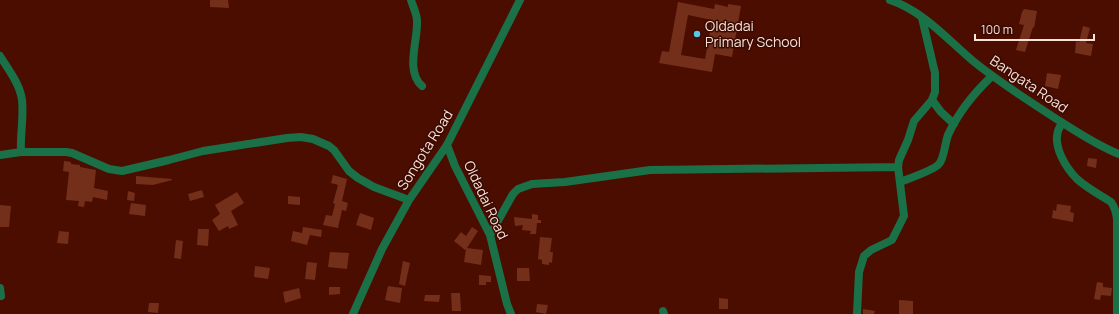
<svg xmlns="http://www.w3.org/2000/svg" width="1119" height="314" viewBox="0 0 1119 314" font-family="Manrope,sans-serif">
  <rect width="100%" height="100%" fill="#4b0d00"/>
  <!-- building -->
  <path fill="#732f1a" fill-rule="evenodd" d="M210,0h18l1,8 -19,-1z
    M678,2l36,7 1,-5 13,3v-3l13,2 -9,51 -17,-3 -3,18 -53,-9 3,-12 7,1zM688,15l24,5 -7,39 -24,-4z
    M1024,9l13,2 -3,17 -1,-1 -8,25 -9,-2 8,-25 -5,-1 3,-12z
    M1083,26l7,2 -4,15 7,1 -2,12 -16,-3 1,-12 3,1z
    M1047,73l14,2 -3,14 -13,-3z
    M1088,158l9,1 -1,9 -9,-2z
    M64,161l7,1v2l9,1v2l16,3 -2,18 14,3 -1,9 -14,-3 -1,5 -7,-1 -1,6 -6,-1 1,-5 -13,-1 3,-28 -6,-1z
    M333,175l14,4 -5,22 6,2 -2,8 -4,-1 -4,18 -15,-3 3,-10 6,1 3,-12 -2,-1 5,-18 -7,-2z
    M136,176l36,3v1l-19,5 -17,-1z
    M202,190l2,7 -14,4 -2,-7z
    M128,191l7,2 -1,8 -7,-1z
    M237,192l7,11 -13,8 7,14 -9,4 -1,-3 -9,5 -7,-11 8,-6 -5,-9z
    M288,196l12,1v8l-12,-1z
    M131,203l15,2 -1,11 -16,-2z
    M1057,204l14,2 -1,6 4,1 -1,9 -21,-4 1,-8 3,1z
    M0,205l11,1 -2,21h-9z
    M360,213l14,5 -3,12 -15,-5z
    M532,214l6,1v5h3v3h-4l-1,11h-6l1,-3 -9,-1 1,-5 -8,1 -1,-9 18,2z
    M303,227l19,3 -1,7 -11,-2 -3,10 -16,-4 2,-10 9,2z
    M472,227l6,4 -11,17 16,2 -2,15 -17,-3 2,-13 -1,1 -11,-9 7,-9 5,4z
    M198,229h11l-1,17 -11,-1z
    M59,231l10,1 -1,12 -11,-1z
    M540,237l12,1 -2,14h3l-1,11 -3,-1v3l-7,-1v-4l-4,-1z
    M176,240l7,1 -2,18 -7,-1z
    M330,252l19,1 -2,16 -19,-2z
    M403,261l7,2 -5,23 -6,-2z
    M307,262l10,1 -2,17 -10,-1z
    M255,266l15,2 -2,11 -14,-2z
    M517,268h12l1,13h-13z
    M479,275l12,1v6h-5v3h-7z
    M1097,282l6,1v4l9,1 -1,8 -10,-1 -1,5 -6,-1z
    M388,286l14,2 -2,15 -15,-3z
    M329,287h11v7l-11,1z
    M299,288l2,10 -16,5 -2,-11z
    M451,293h9l1,18h-9z
    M425,295h15l-1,7 -15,-1z
    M719,298l9,1v10h-9z
    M899,300l14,1v13h-14z
    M149,303h10l-1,10 -10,-1z
    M537,304l11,1 -2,9 -10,-2z
    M863,309l12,2 -1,3h-11z"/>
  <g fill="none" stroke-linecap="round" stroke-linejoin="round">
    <!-- minor -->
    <path stroke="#1a7047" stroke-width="8" d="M411,0c2,7 6,14 6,21 1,20 -12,50 5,65
      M890,0c33,11 57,39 83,61 26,21 54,39 82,57 21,13 41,27 64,36
      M0,56c8,13 20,28 22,44 2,17 -2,35 -1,52
      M932,100l9,12 13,12
      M1062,123c-1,2 -3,5 -4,8 -5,16 8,37 19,48 10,9 23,16 34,23 4,5 5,10 6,17v95
      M447,145l8,21 35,69 17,69 4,10
      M0,155l21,-3h45l6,1 37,16 13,2 47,-11 34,-9 84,-13 14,-1 12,2 16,7 5,4 15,21 9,7 16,9 35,13
      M900,182c8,-3 34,-12 39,-18 5,-5 6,-21 9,-29 10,-22 26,-42 44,-59
      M490,235l23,-41 5,-5 14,-5 33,-2 85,-12 248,-3
      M0,288l1,8
      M663,311l1,3
      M353,314l29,-65 27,-49 38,-55 73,-145
      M857,314l2,-42 5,-16 7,-6 21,-10 12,-24 -6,-49 1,-7 9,-20 6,-19 18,-21 3,-8v-19l-13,-55"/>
  </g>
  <!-- markers -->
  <circle fill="#59c8e5" stroke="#390a00" stroke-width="1.5" cx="697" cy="34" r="4"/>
  <g text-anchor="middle" stroke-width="3" stroke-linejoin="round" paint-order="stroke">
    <!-- poi labels -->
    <g font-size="14" fill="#f9e1d9" stroke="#390a00" text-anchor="start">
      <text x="705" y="31">Oldadai<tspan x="705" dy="16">Primary School</tspan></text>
    </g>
    <!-- street labels -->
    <g font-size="14" fill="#f9e1d9" stroke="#390a00">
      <text transform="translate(1029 84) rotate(34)" y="5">Bangata Road</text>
      <text transform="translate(425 150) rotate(-58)" y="5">Songota Road</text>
      <text transform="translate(486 200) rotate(65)" y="5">Oldadai Road</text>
    </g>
  </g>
  <!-- scale -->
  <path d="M975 34v6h119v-6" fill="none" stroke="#f9e1d9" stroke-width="2"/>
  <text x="981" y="34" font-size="12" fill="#f9e1d9" stroke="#390a00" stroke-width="3" paint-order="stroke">100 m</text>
</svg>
